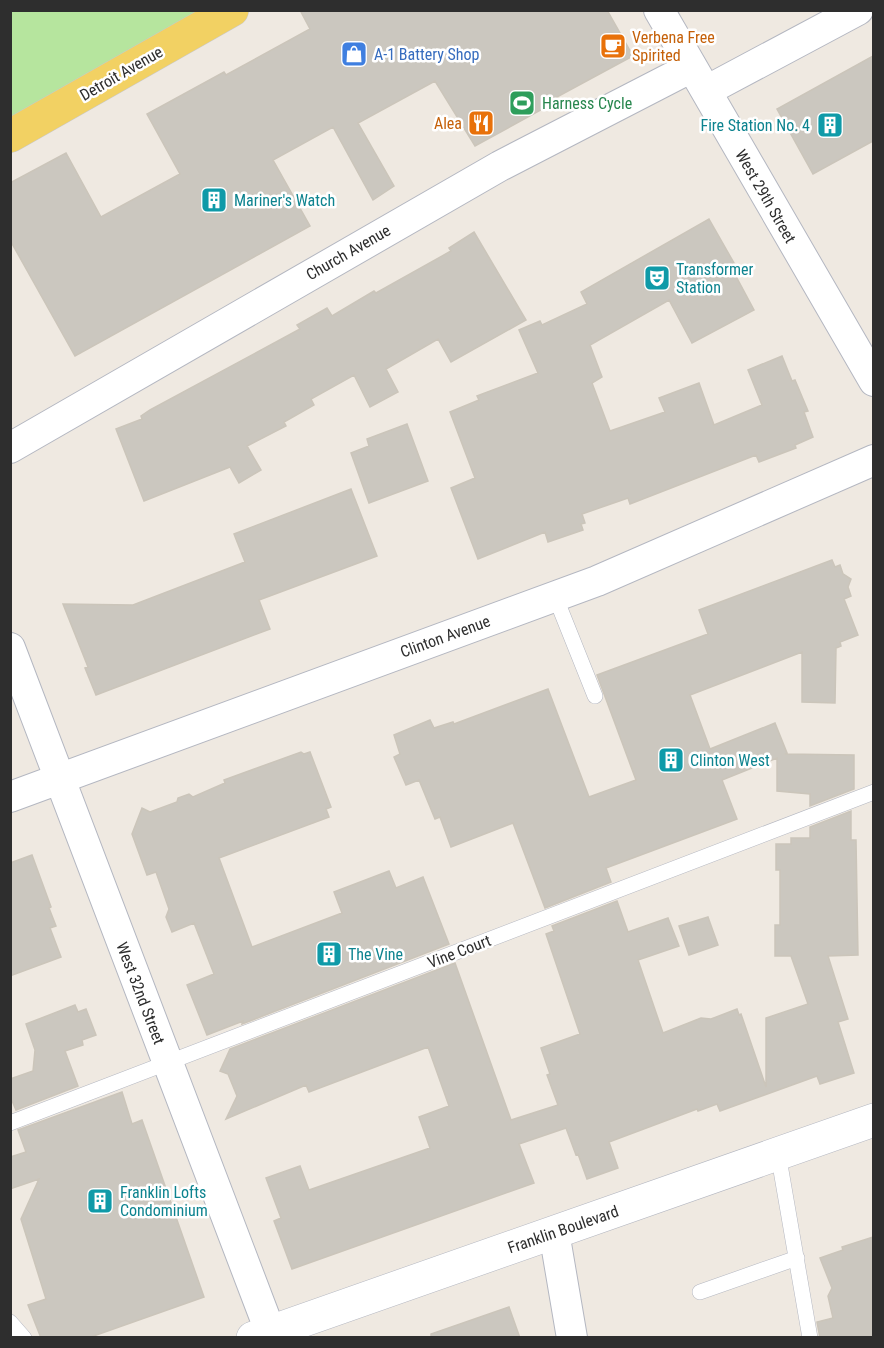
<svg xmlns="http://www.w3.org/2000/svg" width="884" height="1348" viewBox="0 0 884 1348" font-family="'Roboto Condensed',sans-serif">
  <rect width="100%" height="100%" fill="#efe9e1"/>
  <!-- green -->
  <path fill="#b6e59e" d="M11,11h221l-221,125z"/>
  <!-- building -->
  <path fill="#cbc7bf" stroke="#cbc5ba" stroke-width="1.5" d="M300,10h307l26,46 -78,42 2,3 -82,45 -40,-65 -77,42 36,63 -21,14 -40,-73 -60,33 37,66 -235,130 -65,-116v-57l56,-30 35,64 79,-43 -33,-60 77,-42 2,3 84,-46z
    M873,56v85l-60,33 -36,-65z
    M709,219l25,44 -4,2 24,45 -62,33 -23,-43 -79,45 12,32 -10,6 18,48 55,-19 -6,-14 40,-15 15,42 48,-20 -14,-35 34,-14 10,25 3,-1 13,31 -4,1 9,25 -18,8 1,3 -37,14 -3,-7 -126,49 -2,-6 -46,16 3,9 -4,1 2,6 -35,12 -3,-10 -67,27 -27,-71 24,-10 -25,-66 29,-12 -2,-4 61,-23 -19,-43 21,-9 2,4 45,-21 -6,-12z
    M474,232l52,88 -75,42 -13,-23 -52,30 12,23 -28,15 -16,-32 -43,24 3,6 -30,17 2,4 -39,20 14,24 -22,13 -9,-16 -86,34 -28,-72 26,-10 -1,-3 9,-6 150,-81 -3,-4 30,-17 5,8 42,-25 2,2 75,-42 -2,-3z
    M407,424l21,57 -59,22 -18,-50 18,-7 -2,-7z
    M351,489l26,67 -118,44 11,29 -174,66 -11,-27 3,-1 -25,-63 70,1 112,-43 -11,-28z
    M832,560l3,7 5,-2 3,9 8,5 -3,8 3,9 -7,3 14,36 -18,7 1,4 -5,2 -1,55 -33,-1v-50l-112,43 20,54 65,-26 12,30 -2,1 69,1v34l-44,17v-12l-33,-3v-33l-55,22 15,39 -131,49 5,14 -66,26 -32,-85 -62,24 -11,-30 -5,2 -16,-39 -13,5 -12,-28 6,-3 -6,-19 36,-15 4,8 19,-6 1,2 94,-35 41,108 47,-17 -39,-105 111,-41 -9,-24z
    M301,752l3,2 6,-2 21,55 -5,2 3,8 -110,41 33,89 90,-34 -8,-21 55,-21 7,17 27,-11 26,67 -207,80 1,-3 -36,14 -20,-50 27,-11 -20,-51 -22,9 -6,-15 3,-8 -13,-37 -9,3 -15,-41 10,-26 8,4 27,-10 1,-4 11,-4 4,3 32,-14 -1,-3z
    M851,811v29h5l2,115 -30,1 20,63 -10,3 16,51 -34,11 -3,-8 -97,35 -3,-7 -19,7 -1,-2 -88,33 9,26 -31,11 -9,-25 -2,1 -10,-27 -47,16 15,39 -242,86 -18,-48 7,-3 -15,-40 34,-12 9,24 121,-42 -11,-31 30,-11 -21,-59 -119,45 -3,-7 -80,34 11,-23 -9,-22 -8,-3 10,-22 225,-86 56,157 47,-15 -11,-30 3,-1 -9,-26 39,-14 -34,-100 8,-3 -2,-5 65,-25 11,31 40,-14 11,28 -41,14 25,73 38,-15 10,1 26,-10 2,6 2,-1 25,73v-69l42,-14 -17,-48h-16v-31h5v-55h-4v-26h15v-6h19v-11z
    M32,855l19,52 -2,1 7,18 -6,2 11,29 -51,19v-113z
    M708,917l10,28 -29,10 -10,-29z
    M75,1005l3,7 8,-3 10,26 -14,5 1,5 -18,6 13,35 -62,24 -6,-14v-17l23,-8 2,-21 -9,-26z
    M122,1092l10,32 10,-4 62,177 -116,41h-47l-13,-33 18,-6 -25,-80 18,-40 -29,10v-32l16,-5 -8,-22z
    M873,1237v101h-53l-3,-16 16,-4 -5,-22 4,-8 -12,-30 23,-8 -1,-3z
    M509,1307l11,31h-89v-4z"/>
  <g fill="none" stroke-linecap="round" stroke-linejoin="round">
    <defs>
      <path id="lane" d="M555,596l40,100
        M10,1123l864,-331
        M778,1153l32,185
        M700,1292l97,-34
        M10,1322l14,16"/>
      <path id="street" d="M659,10l215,371
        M706,91l152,-81
        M10,448l490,-282 192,-99
        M10,648l260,683v7
        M10,797l587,-216 277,-121
        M554,1232l18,106"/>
      <path id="secondary" d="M253,1338l621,-218"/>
      <path id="primary" d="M10,136l222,-126"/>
    </defs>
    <!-- lane casing -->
    <use href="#lane" stroke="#b4b7c1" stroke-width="16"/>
    <!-- street casing -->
    <use href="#street" stroke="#b4b7c1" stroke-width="32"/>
    <!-- secondary casing -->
    <use href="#secondary" stroke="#b4b7c1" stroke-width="34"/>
    <!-- primary casing -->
    <use href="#primary" stroke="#c9c9c9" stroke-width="34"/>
    <!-- lane -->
    <use href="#lane" stroke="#fff" stroke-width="15"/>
    <!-- street -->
    <use href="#street" stroke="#fff" stroke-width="30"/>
    <!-- secondary -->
    <use href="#secondary" stroke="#fff" stroke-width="33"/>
    <!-- primary -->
    <use href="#primary" stroke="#f2d163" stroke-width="33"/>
  </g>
  <!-- icons -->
  <defs>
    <symbol id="cafe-square" viewBox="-11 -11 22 22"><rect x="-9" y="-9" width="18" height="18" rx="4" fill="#e8710a" stroke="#fff"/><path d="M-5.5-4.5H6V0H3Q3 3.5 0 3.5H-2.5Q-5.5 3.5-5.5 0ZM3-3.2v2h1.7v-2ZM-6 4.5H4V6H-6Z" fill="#fff"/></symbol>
    <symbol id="shop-square" viewBox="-11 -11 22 22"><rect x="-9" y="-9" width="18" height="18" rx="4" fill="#3f7fe0" stroke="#fff"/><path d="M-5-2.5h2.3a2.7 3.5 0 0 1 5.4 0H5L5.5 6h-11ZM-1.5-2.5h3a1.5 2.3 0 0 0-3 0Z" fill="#fff"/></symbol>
    <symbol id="stadium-square" viewBox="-11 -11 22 22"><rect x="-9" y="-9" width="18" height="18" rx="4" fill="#2e9e5b" stroke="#fff"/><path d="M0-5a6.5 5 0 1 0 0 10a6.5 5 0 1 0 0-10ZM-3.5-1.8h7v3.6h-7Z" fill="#fff"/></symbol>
    <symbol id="restaurant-square" viewBox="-11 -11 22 22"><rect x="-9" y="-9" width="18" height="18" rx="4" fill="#e8710a" stroke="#fff"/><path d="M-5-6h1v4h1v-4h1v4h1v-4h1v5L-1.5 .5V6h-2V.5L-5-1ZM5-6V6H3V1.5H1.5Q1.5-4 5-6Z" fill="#fff"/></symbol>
    <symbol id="building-square" viewBox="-11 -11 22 22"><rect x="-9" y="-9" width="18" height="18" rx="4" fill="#0f9aa8" stroke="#fff"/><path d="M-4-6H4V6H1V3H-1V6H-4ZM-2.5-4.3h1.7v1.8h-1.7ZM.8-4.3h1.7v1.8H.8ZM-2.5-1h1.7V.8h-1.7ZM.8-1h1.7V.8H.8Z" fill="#fff"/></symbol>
    <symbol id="theatre-square" viewBox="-11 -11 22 22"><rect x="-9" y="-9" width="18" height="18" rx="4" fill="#0f9aa8" stroke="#fff"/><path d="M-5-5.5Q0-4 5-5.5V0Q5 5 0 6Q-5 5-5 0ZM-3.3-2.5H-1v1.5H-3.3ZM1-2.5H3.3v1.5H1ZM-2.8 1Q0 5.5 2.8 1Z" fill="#fff"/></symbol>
  </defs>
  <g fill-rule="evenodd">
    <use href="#cafe-square" x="598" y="31" width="30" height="30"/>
    <use href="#shop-square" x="339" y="39" width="30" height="30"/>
    <use href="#stadium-square" x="507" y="88" width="30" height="30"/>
    <use href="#restaurant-square" x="466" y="108" width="30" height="30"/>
    <use href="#building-square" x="815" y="110" width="30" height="30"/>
    <use href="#building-square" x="199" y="185" width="30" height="30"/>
    <use href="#theatre-square" x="642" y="263" width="30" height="30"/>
    <use href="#building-square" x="656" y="745" width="30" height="30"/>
    <use href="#building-square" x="314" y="939" width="30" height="30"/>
    <use href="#building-square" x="85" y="1186" width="30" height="30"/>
  </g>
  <g text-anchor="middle" stroke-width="5" stroke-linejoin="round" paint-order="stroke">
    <!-- food labels -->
    <g font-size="16" fill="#c56008" stroke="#fff" text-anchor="start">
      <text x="632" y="43">Verbena Free<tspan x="632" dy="18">Spirited</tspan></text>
      <text x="462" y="129" text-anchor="end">Alea</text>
    </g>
    <!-- shop labels -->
    <g font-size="16" fill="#366cbe" stroke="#fff" text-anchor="start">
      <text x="374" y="60">A-1 Battery Shop</text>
    </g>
    <!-- street labels -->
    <g font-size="16" fill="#2e2e2e" stroke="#fff">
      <text transform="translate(121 73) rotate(-30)" y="6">Detroit Avenue</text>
      <text transform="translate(766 196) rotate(60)" y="6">West 29th Street</text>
      <text transform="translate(348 252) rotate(-30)" y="6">Church Avenue</text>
      <text transform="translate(445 636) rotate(-20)" y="6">Clinton Avenue</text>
      <text transform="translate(459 951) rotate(-21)" y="6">Vine Court</text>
      <text transform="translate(141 993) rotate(69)" y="6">West 32nd Street</text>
      <text transform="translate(563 1229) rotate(-19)" y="6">Franklin Boulevard</text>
    </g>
    <!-- leisure labels -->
    <g font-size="16" fill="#27864d" stroke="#fff" text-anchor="start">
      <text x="542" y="109">Harness Cycle</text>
    </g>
    <!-- culture labels -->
    <g font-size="16" fill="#0d838f" stroke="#fff" text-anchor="start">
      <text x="810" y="131" text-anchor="end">Fire Station No. 4</text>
      <text x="234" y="206">Mariner's Watch</text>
      <text x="676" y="275">Transformer<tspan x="676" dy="18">Station</tspan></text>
      <text x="690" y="766">Clinton West</text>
      <text x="348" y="960">The Vine</text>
      <text x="120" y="1198">Franklin Lofts<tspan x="120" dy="18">Condominium</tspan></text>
    </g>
  </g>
  <!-- border -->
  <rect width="884" height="1348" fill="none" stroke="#2e2e2e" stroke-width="24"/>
</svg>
